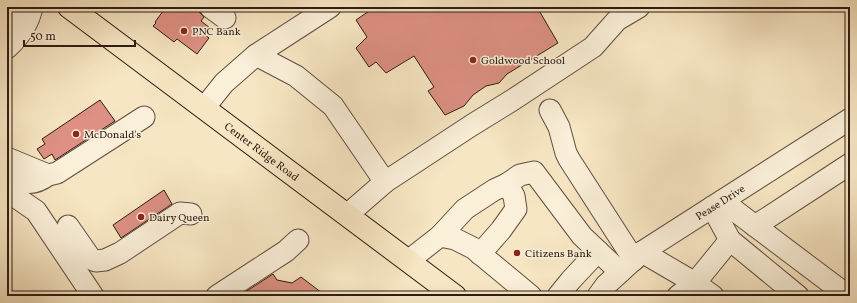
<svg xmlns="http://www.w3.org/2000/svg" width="857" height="303" viewBox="0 0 857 303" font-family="Vollkorn,serif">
  <rect width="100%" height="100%" fill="#f7e6c3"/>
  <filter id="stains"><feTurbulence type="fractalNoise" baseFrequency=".005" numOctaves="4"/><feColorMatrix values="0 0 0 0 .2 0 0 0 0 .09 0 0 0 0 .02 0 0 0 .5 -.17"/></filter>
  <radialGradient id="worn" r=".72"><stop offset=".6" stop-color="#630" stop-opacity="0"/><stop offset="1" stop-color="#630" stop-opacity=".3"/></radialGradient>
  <!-- building -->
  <path fill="#dd9083" stroke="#2d1c14" d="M166,7h30l2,2 1,3 5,5 -3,4 9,7 -5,7 4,3 -12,16 -20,-15 -3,3 -21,-16 3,-3 -1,-1z
    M375,7h162l21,36 -51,31 -8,9 -13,3 -13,9 -9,11 -19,9 -17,-24 6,-4 -20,-31 -28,17 -10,-11 -7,5 -13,-19 11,-11 -11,-17z
    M100,100l15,21 -60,39 -3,-6 -8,5 -7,-10 8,-5 -3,-5z
    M164,190l8,14 -51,34 -8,-13z
    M273,274l4,6 15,3 9,-6 25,19h-87z"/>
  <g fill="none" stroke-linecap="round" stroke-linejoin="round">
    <defs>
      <g id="minor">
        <path d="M210,7l15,11"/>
        <path d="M7,21l11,-14"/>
        <path d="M7,48c12,-11 22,-25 25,-41"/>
        <path d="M256,55l40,21 37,30 52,76"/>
        <path d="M204,108l20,-25 32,-28 74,-48"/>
        <path d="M550,110l9,17 7,26 3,6 65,101"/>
        <path d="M7,158l41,17 9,-2 87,-56"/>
        <path d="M7,167c11,16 24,21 41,8"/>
        <path d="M507,184l13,-9 14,-3 48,64 38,36"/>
        <path d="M7,191l29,20 57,85"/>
        <path d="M722,201l126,95"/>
        <path d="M712,207l18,33 68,56"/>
        <path d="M347,215l38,-33 87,-57 39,-24 82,-54 24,-27 22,-13"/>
        <path d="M68,226l23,33 5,2 9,-1 15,-7 60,-40 11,1"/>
        <path d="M755,226l95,-62"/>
        <path d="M440,236l25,-27 29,-19 13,-6 7,12 2,13 -15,21 -21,24"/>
        <path d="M642,252l53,31 35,-43"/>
        <path d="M408,261l32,-25 15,3 18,9 58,48"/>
        <path d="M217,296l69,-45 12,-11"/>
        <path d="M558,296l13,-16 27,-29"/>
        <path id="s1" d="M598,296l8,-11 36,-33 208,-133"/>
        <path d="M678,296l17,-13 18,13"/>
      </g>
      <g id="major">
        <path id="s2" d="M69,7l386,289"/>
      </g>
    </defs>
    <!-- minor casing -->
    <use href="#minor" stroke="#604e40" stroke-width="23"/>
    <!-- major casing -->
    <use href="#major" stroke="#2d1c14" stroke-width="24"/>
    <!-- minor -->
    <use href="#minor" stroke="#faefd8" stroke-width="21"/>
    <!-- major -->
    <use href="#major" stroke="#f7e6c3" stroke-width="22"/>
  </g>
  <!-- markers -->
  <g fill="#8f2418" stroke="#faefd8" stroke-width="1.5">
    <circle cx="184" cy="31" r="4"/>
    <circle cx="473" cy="60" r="4"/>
    <circle cx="76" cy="134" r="4"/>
    <circle cx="141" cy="217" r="4"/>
    <circle cx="517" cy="253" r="4"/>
  </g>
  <g text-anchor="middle" stroke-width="3" stroke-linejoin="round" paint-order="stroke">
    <!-- poi labels -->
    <g font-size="11" fill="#2d1c14" stroke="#faefd8" text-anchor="start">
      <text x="192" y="35">PNC Bank</text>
      <text x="481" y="64">Goldwood School</text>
      <text x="84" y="138">McDonald's</text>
      <text x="149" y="221">Dairy Queen</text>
      <text x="525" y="257">Citizens Bank</text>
    </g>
    <!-- street labels -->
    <g font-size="11" fill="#2d1c14" stroke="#faefd8">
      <text dy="4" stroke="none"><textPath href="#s2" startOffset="241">Center Ridge Road</textPath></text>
      <text dy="4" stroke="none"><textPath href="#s1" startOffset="155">Pease Drive</textPath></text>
    </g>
  </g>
  <!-- margin -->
  <rect width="857" height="303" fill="none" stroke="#f7e6c3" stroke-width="24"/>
  <rect x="8" y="8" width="841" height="287" fill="none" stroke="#2d1c14" stroke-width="2"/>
  <rect x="12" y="12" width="833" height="279" fill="none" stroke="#2d1c14"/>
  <!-- scale -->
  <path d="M24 40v6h111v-6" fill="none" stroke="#2d1c14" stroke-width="2"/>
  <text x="30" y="40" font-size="12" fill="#2d1c14" stroke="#faefd8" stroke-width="3" paint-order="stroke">50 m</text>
  <rect width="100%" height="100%" filter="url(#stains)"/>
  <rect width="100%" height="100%" fill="url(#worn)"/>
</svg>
